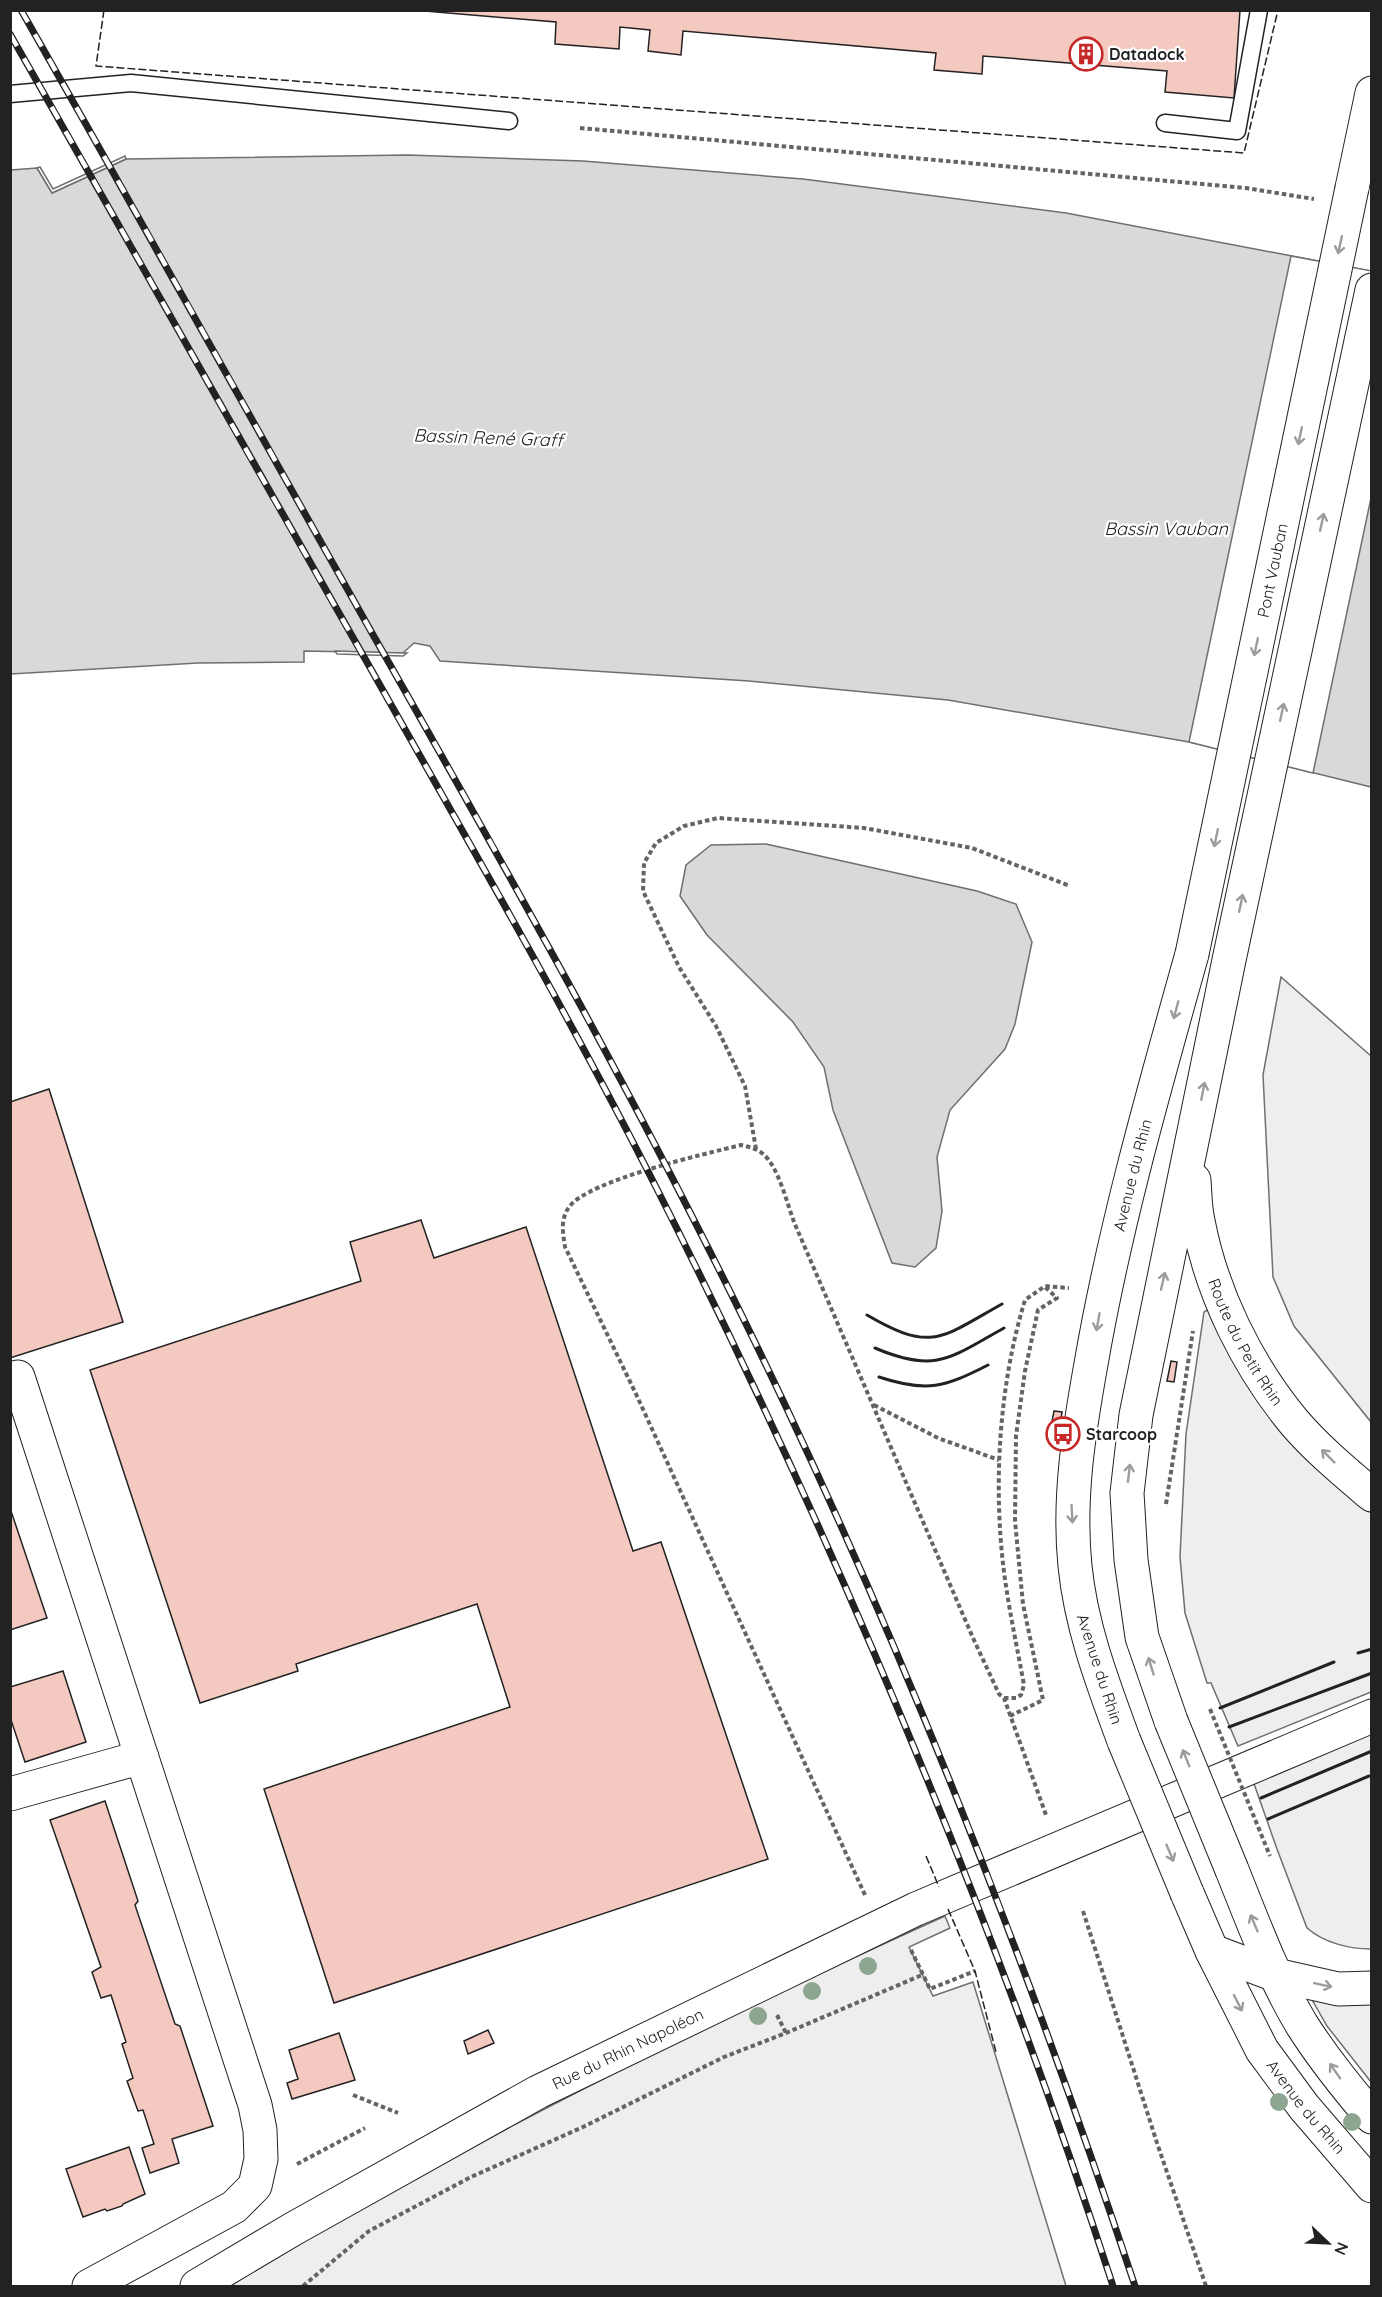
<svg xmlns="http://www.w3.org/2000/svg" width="1382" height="2297" viewBox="0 0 1382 2297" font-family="Quicksand,sans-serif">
  <rect width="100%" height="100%" fill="#fff"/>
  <!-- green -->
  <path fill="#eee" stroke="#6f6f6f" stroke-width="1.5" d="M1281,977l90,79v366l-77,-96 -21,-49 -10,-202z
    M1212,1307l159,200v185l-133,54 -27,-63h-4l-22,-70 -5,-56 6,-123 18,-122z
    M1371,1732v217c-21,0 -47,-6 -64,-21l-30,-79 -24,-68z
    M945,1916l5,12 -41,19 24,49 40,-14 93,304h-836c229,-140 471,-260 715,-370z
    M1311,1998l60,6v78l-44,-56z"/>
  <!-- water -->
  <path fill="#d9d9d9" stroke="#6f6f6f" stroke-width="1.5" d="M408,155l175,6 220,18 263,34 305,58v516l-182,-45 -241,-42 -199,-19 -309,-20 -10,-15 -16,-3 -11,10 -99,-2v11l-106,1 -187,11v-504l26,-2 15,25 74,-34z
    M766,844l211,47 39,13 16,38 -17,82 -10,25 -55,61 -13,47 5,54 -6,37 -21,19 -23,-4 -59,-153 -9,-43 -31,-45 -86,-87 -27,-39 6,-31 25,-20z"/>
  <!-- pier -->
  <path fill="#fff" stroke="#6f6f6f" stroke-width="1.5" d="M125,156l1,3 -74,34 -15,-25 3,-1 13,22z
    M1291,256l81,15 -1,227 -58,275 -124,-31z
    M335,651l68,2h4l-4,3 -66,-2z"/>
  <!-- building -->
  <path fill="#f3c9c0" stroke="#222" stroke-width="1.5" d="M413,10h827l-6,88 -69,-6 2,-21 -184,-15 -1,18 -48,-4 2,-17 -253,-22 -2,24 -33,-4 2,-21 -30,-3 -1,22 -64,-5 1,-22z
    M49,1089l74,233 -113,36v-256z
    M421,1220l13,38 92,-31 107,324 28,-9 107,317 -434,144 -70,-214 246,-82 -33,-103 -181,60 2,7 -98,32 -110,-333 271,-89 -11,-39z
    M1171,1361l6,1 -3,20 -7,-1z
    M1054,1411l8,1 -3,21 -9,-1z
    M10,1508l37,110 -37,12z
    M63,1671l23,71 -61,20 -15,-45v-30z
    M105,1801l33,100 -3,4 40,119 5,2 33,100 -41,13 7,24 -29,10 -8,-25 12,-4 -11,-34 -5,1 -11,-30 6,-3 -11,-34 4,-2 -15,-47 -10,3 -9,-26 9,-5 -51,-147z
    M488,2030l6,13 -26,11 -4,-13z
    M339,2033l16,47 -63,19 -5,-16 11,-4 -9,-29z
    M129,2147l16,47 -22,10 -1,2 -15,5 -2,-2 -22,8 -17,-48z"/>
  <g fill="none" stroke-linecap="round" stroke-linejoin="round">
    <defs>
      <path id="lane" d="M10,94l121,-11 378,38
        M1165,123l72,8 22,-121"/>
      <path id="street" d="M10,1380l8,-3 237,728 5,25 1,29 -6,27 -21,21 -145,79
        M10,1794l132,-37"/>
      <g id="secondary">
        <path id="s1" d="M197,2286l96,-57 245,-137 378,-183 456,-193"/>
      </g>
      <g id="primary">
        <path d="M1352,188l20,-95"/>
        <path id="s2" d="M1194,1180c1,13 1,28 4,41 14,73 49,144 96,201 23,27 51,50 78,73"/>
        <path d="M1171,1721l-29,-84 -11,-77 -4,-67 9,-78 93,-455 143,-670"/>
        <path id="s3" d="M1124,1741c-21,-57 -43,-114 -49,-175 -7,-68 4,-135 16,-202 24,-139 63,-274 101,-410"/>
        <path d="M1232,1870c21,52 41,107 70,155 21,33 45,63 70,92"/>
        <path id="s4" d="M1187,1893l25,58 50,99 42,57 68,79"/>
        <path d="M1212,1951l64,24 62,14 34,-1"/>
      </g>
    </defs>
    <!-- lane casing -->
    <use href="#lane" stroke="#222" stroke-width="19"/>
    <!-- street casing -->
    <use href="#street" stroke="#222" stroke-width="35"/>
    <!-- secondary casing -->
    <use href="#secondary" stroke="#222" stroke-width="35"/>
    <!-- primary casing -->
    <use href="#primary" stroke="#222" stroke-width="35"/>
    <!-- path -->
    <path stroke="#646464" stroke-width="4" stroke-dasharray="4.5 3" stroke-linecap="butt" d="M580,128l666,60 68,11
      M756,1149l-11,-63 -29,-60 -37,-59 -36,-76 1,-28 12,-20 28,-17 34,-8 146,10 108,20 98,38
      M874,1405l64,33 61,22
      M1166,1504l27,-173
      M1004,1698h12l5,-3 3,-10c-7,-38 -15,-75 -20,-113 -11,-88 -5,-187 21,-272l20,-14 24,2
      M1010,1716l33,-16 -20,-96 -8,-83 1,-85 9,-65 13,-61 19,-12 -12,-11
      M865,1895l-229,-501 -71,-147c-2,-14 -5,-27 4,-40 20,-27 136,-53 172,-62 8,2 15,3 22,9 15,12 24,49 31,68l179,416 26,56 5,4 42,117
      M1083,1911l74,232 49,143
      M911,1950l19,39 45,-18
      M777,2015l9,18
      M353,2095l45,18
      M297,2164l68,-36
      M303,2286l66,-55 102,-54 112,-50 141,-70 62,-24 136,-58"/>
    <!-- lane -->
    <use href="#lane" stroke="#fff" stroke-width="16"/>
    <!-- street -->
    <use href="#street" stroke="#fff" stroke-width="33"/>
    <!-- secondary -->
    <use href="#secondary" stroke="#fff" stroke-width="33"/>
    <!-- primary -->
    <use href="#primary" stroke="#fff" stroke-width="33"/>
    <defs>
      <path id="rail" d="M21,10c118,207 234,415 351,623 145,255 290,511 415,776 135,285 249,579 348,877
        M10,34c121,212 241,425 362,637 97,172 197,344 286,520 179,354 333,719 455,1095"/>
    </defs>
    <!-- rail casing -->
    <use href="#rail" stroke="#222" stroke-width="7"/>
    <!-- rail -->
    <use href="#rail" stroke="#fff" stroke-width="4.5" stroke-dasharray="14" stroke-linecap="butt"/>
    <defs>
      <g id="primary-bridge">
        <path id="s5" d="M1192,954l160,-766"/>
        <path d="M1171,1721l61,149"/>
        <path d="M1124,1741l63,152"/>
      </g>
    </defs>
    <!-- primary-bridge casing -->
    <use href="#primary-bridge" stroke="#222" stroke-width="35" stroke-linecap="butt"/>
    <!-- path-bridge -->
    <path stroke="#646464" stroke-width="4" stroke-dasharray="4.5 3" stroke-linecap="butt" d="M1210,1709l60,147"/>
    <!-- primary-bridge -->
    <use href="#primary-bridge" stroke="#fff" stroke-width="33"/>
    <!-- fence -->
    <path stroke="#222" stroke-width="1.5" stroke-dasharray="8 3" stroke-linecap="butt" d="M104,10l-8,56 1148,87 34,-143
      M926,1856l13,31
      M948,1909l27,62 21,81"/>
    <!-- wall -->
    <path stroke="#222" stroke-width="3" d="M867,1315c65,38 74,23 135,-11
      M875,1348c61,26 75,10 129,-20
      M879,1377c48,16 66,10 109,-12
      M1358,1653l14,-4
      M1220,1708l114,-46
      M1229,1727l143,-54
      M1261,1798l111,-47
      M1268,1819l101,-43"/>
  </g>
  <!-- trees -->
  <g fill="#8da692">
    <circle cx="868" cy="1966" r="9"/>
    <circle cx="812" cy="1991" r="9"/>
    <circle cx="758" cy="2016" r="9"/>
    <circle cx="1279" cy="2102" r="9"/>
    <circle cx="1352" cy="2122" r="9"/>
  </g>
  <!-- one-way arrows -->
  <defs><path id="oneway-shaft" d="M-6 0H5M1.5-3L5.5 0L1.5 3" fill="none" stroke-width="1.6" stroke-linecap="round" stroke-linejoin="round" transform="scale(1.5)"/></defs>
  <g stroke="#9c9c9c">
    <use href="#oneway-shaft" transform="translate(1340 245) rotate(102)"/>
    <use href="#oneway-shaft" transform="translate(1300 436) rotate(102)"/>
    <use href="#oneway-shaft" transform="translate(1322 522) rotate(-78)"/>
    <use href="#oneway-shaft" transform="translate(1256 647) rotate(102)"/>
    <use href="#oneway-shaft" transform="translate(1282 712) rotate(-78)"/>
    <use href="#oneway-shaft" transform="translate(1216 838) rotate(102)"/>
    <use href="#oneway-shaft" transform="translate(1241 903) rotate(-78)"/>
    <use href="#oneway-shaft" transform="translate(1176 1010) rotate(105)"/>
    <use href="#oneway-shaft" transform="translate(1203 1091) rotate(-79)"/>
    <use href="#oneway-shaft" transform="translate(1163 1281) rotate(-77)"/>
    <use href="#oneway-shaft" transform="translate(1098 1322) rotate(100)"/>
    <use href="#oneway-shaft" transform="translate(1328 1456) rotate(-135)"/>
    <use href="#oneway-shaft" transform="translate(1129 1473) rotate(-83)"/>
    <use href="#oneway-shaft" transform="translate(1072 1514) rotate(87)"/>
    <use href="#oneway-shaft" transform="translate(1151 1666) rotate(-107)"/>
    <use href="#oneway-shaft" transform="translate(1186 1758) rotate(-112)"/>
    <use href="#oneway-shaft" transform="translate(1170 1853) rotate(67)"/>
    <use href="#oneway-shaft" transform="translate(1254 1923) rotate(-113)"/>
    <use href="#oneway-shaft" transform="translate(1323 1985) rotate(12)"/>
    <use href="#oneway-shaft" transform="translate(1238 2003) rotate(63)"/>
    <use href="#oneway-shaft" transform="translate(1335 2071) rotate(-125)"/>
  </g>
  <!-- icons -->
  <defs>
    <symbol id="building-ring" viewBox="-11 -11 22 22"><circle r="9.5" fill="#fff" stroke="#c62828" stroke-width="1.5"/><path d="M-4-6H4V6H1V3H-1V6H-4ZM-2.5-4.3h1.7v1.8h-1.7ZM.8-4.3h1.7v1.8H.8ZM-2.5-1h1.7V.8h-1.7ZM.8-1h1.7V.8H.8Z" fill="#c62828"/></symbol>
    <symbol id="bus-ring" viewBox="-11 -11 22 22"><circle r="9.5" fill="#fff" stroke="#c62828" stroke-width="1.5"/><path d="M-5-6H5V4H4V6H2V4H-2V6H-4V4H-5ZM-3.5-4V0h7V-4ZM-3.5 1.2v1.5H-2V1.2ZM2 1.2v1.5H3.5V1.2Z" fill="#c62828"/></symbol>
  </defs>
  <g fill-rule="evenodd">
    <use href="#building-ring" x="1067" y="35" width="38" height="38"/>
    <use href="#bus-ring" x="1044" y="1415" width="38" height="38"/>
  </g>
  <g text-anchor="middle" stroke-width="4.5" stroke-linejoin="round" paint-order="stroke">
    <!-- poi labels -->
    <g font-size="16" font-weight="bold" fill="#222" stroke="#fff" text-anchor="start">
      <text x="1109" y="60">Datadock</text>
      <text x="1086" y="1440">Starcoop</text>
    </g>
    <!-- street labels -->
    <g font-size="16" fill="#222" stroke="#fff">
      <text dy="6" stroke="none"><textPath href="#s5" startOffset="392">Pont Vauban</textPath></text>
      <text dy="6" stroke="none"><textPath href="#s3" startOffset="579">Avenue du Rhin</textPath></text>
      <text dy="6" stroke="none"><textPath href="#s2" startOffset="172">Route du Petit Rhin</textPath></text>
      <text transform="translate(1100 1669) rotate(72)" y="6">Avenue du Rhin</text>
      <text dy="6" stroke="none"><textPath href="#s1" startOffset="492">Rue du Rhin Napoléon</textPath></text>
      <text dy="6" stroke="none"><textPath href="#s4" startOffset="246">Avenue du Rhin</textPath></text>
    </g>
    <!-- water labels -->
    <g font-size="18" font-style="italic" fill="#222" stroke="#fff">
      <text transform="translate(488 438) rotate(2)" y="6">Bassin René Graff</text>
      <text x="1166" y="535">Bassin Vauban</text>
    </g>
  </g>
  <!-- border -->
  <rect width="1382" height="2297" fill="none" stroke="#222222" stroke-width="24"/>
  <!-- north arrow -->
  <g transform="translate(1328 2243) rotate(113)" stroke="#ffffff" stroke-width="4.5" paint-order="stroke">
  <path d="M0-4.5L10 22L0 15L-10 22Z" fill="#222222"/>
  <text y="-9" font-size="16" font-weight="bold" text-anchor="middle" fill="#222222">N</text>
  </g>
</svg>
